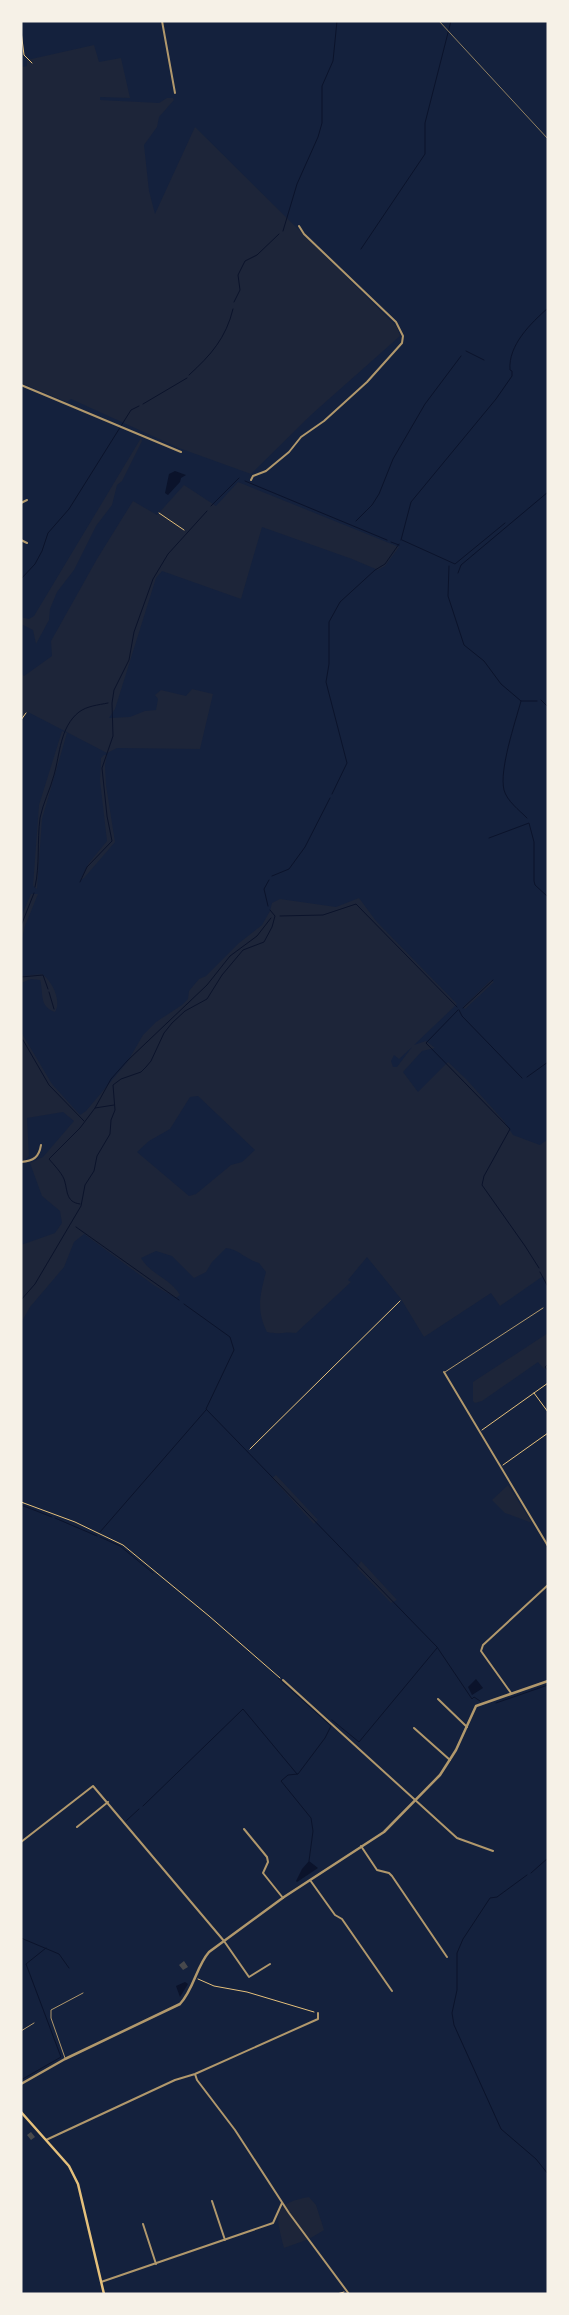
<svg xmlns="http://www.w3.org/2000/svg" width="569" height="2315" viewBox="0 0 569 2315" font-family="Inter,sans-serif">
  <rect width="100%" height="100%" fill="#14213d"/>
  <!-- green -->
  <path fill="#1d2539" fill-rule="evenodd" d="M94,45l5,17 22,-4 9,40 -30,-1v3l59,3 8,-5h6l1,2 -15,17 -2,10 -13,18 5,46 6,23 40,-87 202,200 3,9 -88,78 -61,60 -72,-26 -108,-49 -4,3 -46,-19v-316l6,-1v-6z
    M141,438l1,3 -20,40 -5,4 -5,20 -16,21 -22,44 -17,22 -7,17 -1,11 -13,24 -3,-14 -12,-6v-7l8,2 5,-3z
    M238,482l161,65 -14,19 -7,4 -26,-11 -90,-32 -21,72 -79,-28 -6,7 -41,131 -6,9 21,-1 15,-6 11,-1 2,-11 -3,-4 6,-5 25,6 6,-7 21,5 -13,55 -83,-1 -10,5 -79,-41 -7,8v-47l3,3 28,-20 -1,-15 46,-82 36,-58 24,14 27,-30 32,21z
    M62,731l5,2 -25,86 -5,70 -4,-3 6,-81z
    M104,755h3l-2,10 1,20 9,57 -31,36 -4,2 9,-17 18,-22 -7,-60 1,-23z
    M31,894h7l-13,32 -4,17v-26z
    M359,898l17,23 81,83 -43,41 12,-4 9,7 -13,3 -19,21 15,20 30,-30 18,17 38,42 9,14 27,10 8,-6v147l-5,-10 -43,30 -9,-13 -67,44 -23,-38 -34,-42 -19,23 3,2 -55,51c-10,-2 -18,2 -29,-1 -11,-22 -7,-37 -1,-60l-7,-9c-12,-3 -21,-14 -33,-15l-14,14 -6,10 -12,6 -22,-22 -16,-5 -15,7c9,16 30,21 39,37l-4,3 -21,-12 -71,-52 -10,8 -10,25 -34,40 -9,16v-78l34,-12 7,-10 -2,-12 -18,-15 -12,-33 13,-6 31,-36 -11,-9 -36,6 2,38 -4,4h-4v-128l31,52 28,31 6,-4 42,-50 15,-26 13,-13 26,-17 6,-6 1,-8 10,-12 7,-3 33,-33 23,-18 8,-14 2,-8 8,-4 56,8zM412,1047l-15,20h-4l-2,-6 3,-6 5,4zM198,1096l57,54 -13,12 -11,3 -35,29 -7,2 -52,-44 12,-11 21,-12 20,-32z
    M42,974c10,7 20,27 13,38 -17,-6 -11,-20 -15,-32l-9,-1 -10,4v-7z
    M491,980l3,2 -29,27 -2,-2z
    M548,1333v34l-4,2 -6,-7 -56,39 -7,2 -2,-2v-19z
    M276,1475l42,45 -4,4 -42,-46z
    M508,1485l24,38 -27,-10 -13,-13z
    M361,1561l36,39 -6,3 -34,-35z
    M309,2197l7,8 8,25 -15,9 -25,9c-8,-32 -14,-44 25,-51z"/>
  <!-- water -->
  <path fill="#0b132b" d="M175,471l11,4 -5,3 -1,4 -12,13 -3,-2 4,-19z
    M476,1679l7,9 -11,7 -4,-8z
    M309,1861l9,7 -21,14 -1,-1 6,-12z
    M185,1982l3,2 -8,13 -4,-11z"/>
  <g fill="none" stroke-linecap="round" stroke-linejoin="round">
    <!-- stream -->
    <path stroke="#0b132b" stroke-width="1" d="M283,231l14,-47 21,-47 4,-14v-37l11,-25 4,-40
      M361,249l64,-95v-31l26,-102
      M234,302l6,-12 -2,-15 7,-14 12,-6 22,-21
      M466,351l18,9
      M189,375c22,-20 37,-37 44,-66
      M143,404l44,-26
      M245,481l142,59
      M211,506l28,-28
      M356,521l16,-16 7,-11 14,-35 32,-55 36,-48
      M401,540l10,-38 85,-103 16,-23v-5l-2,-1c-2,-25 21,-47 38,-62
      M402,540l53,24 50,-41
      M391,542l8,3
      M449,566l-1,30 16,49 20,16 17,23 20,17h16
      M458,573l3,-8 87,-73
      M21,579l14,-15 7,-13 6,-18 21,-24 62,-99 8,-4
      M541,700l7,7
      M521,701c-6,22 -22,69 -17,89 3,11 15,20 23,28
      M332,794l15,-31 -21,-81 3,-18v-42l11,-20 35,-32 10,-6 14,-20
      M489,838l40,-15 5,19v39l1,4 13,12
      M272,876l17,-7 16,-22 25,-49
      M80,882l7,-15 25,-26 -5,-25 -5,-48 11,-32 -1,-33 2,-13 15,-30 5,-28 19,-53 15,-25 39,-43
      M35,887c5,-22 2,-46 5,-69 3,-15 10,-28 14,-43 6,-21 6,-48 25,-63 8,-6 19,-7 29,-9
      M268,906l-4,-17 5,-9
      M280,916l43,-1 33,-11 101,103
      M21,926l13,-33
      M21,977l22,-2 5,14
      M49,992l5,17
      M463,1008l30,-28
      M458,1010l-32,33 84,86 -26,47 -2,9 43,61 14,22
      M459,1010l3,6 60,62
      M23,1040l26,45 35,36
      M527,1077l21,-15
      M95,1108l16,-29 16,-18 80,-76 23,-29 27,-20 14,-18
      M80,1204c-15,-2 -12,-14 -16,-25 -3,-7 -10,-14 -15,-20l31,-31 15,-20 19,-3
      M76,1227l103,73
      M540,1272l8,15
      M21,1300l14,-16 46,-78 4,-21 9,-14 3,-15 13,-22 1,-14 4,-10 -2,-25 8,-6 20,-7 5,-5 5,-6 13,-28 8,-10 13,-12 22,-12 15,-24 21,-25 21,-8 8,-15 3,-11 -5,-6
      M184,1304l46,33 4,13 -28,59 231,238 35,52 2,-2 6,4
      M548,1364l-3,3 3,4
      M21,1505l31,12
      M55,1518l42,18
      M100,1532l106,-122
      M100,1537l20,9 33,27
      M278,1678l53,48 -6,12 -27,36 -10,1 -7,6 30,37 2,13 -4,30
      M496,1703l52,-18
      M332,1720l27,22 78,-94
      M143,1806l100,-97 54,65
      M126,1821l13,-12
      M531,1873l17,-15
      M527,1875l-30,22 -7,1 -27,41 -6,14v37l-5,23 2,12 47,104 35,30 12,15
      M21,1938l38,16 10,14
      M21,2080l40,-23 -35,-93 20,-16"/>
  </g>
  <!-- building -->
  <path fill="#48494c" d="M184,1961l4,6 -5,3 -4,-5z
    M31,2132l4,5 -4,3 -4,-5z"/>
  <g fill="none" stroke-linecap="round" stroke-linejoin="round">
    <!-- path -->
    <path stroke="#e5c07b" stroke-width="1" d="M21,31l3,24 8,8
      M159,513l25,17
      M21,720l5,-7
      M534,1393l14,19
      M482,1430l66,-47
      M250,1449l150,-148
      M503,1465l45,-32
      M21,1502l54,20 48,23 86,71 71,62
      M198,1979l16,7 33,6 67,20
      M337,2294l7,-2"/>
    <!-- service -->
    <path stroke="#b1986c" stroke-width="1" d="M445,1372l98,-64
      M21,2031l13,-8
      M65,2058l-14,-40v-8l32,-17"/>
    <!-- minor -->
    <path stroke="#b1986c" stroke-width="2" d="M162,21l13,72
      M21,385l160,67
      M251,480l2,-4 13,-5 23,-19 12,-15 23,-16 43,-39 35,-39 1,-7 -7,-14 -92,-88 -5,-8
      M21,503l6,-3
      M21,540l6,3
      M21,1162c13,-1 18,-5 20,-17
      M444,1372l104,174
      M283,1680l174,158 36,13
      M511,1693l-30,-42 2,-6 65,-60
      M438,1699l29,28
      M414,1728l36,32
      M77,1827l31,-25
      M244,1829l23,28 1,5 -5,11 20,25
      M21,1842l72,-56 131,155 25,36 21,-13
      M361,1846l16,24 12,3 3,3 55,81
      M310,1880l25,35 7,4 50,72
      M195,2074l2,6 38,50 54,83 60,81
      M46,2140l129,-60 20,-6 123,-55v-6
      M212,2201l13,39
      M143,2224l13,40
      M101,2282l172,-59 9,-20"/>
    <!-- tertiary -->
    <path stroke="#b1986c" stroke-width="2.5" d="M21,2084l44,-25 115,-55c14,-15 16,-37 29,-52l75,-55 100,-65 56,-57 16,-25 20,-44 72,-25"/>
    <!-- secondary -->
    <path stroke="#e5c07b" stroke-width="2.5" d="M21,2112l48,54 9,18 26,110"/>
    <!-- rail -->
    <path stroke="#918062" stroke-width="1" d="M439,21l109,118"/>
  </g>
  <!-- border -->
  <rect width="569" height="2315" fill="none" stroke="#f6f1e7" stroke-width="45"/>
</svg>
